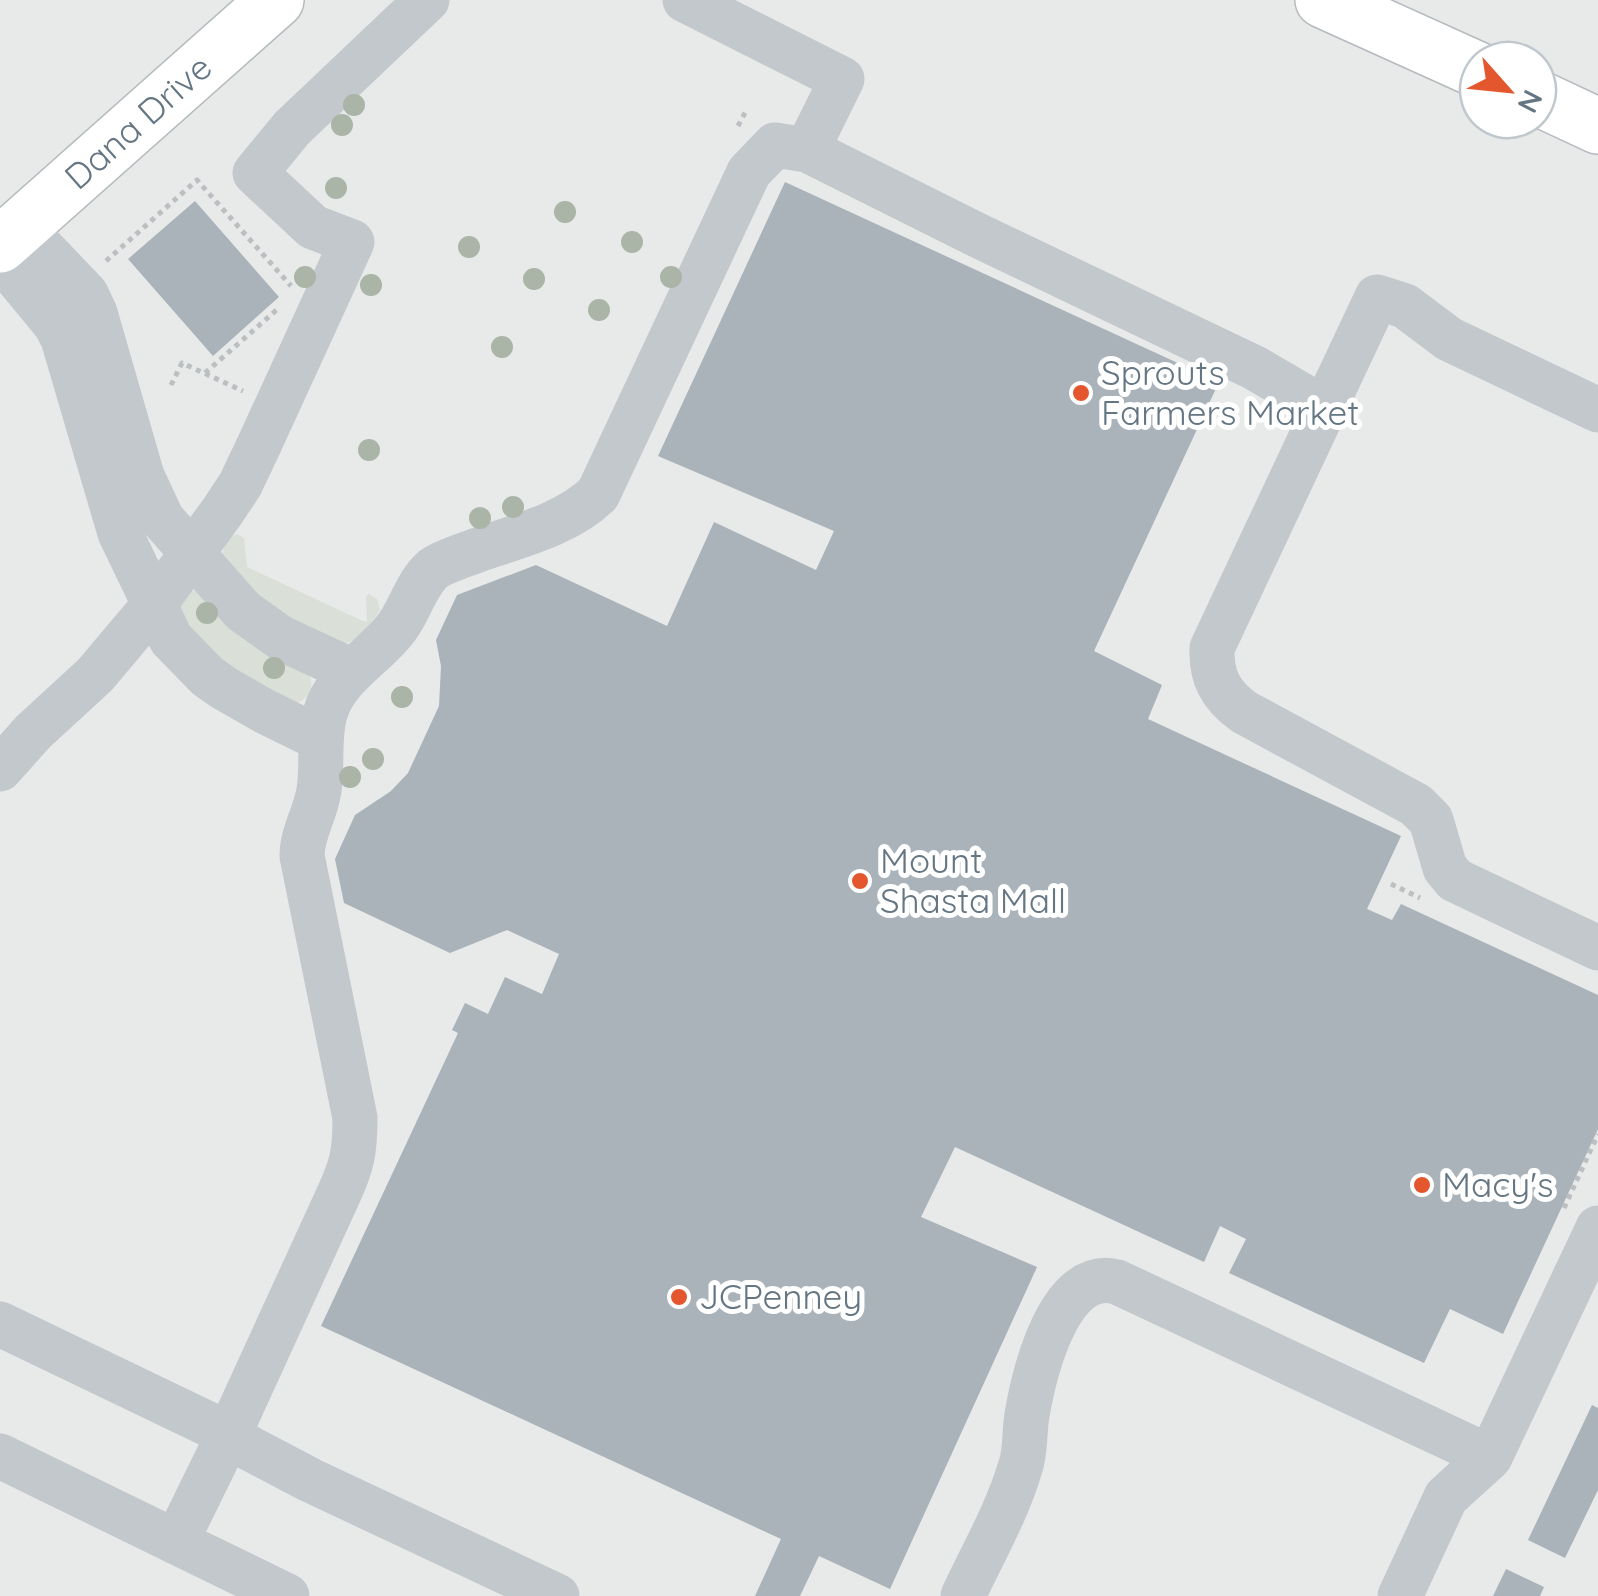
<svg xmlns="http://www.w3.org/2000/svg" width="1598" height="1596" viewBox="0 0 1598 1596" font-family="Quicksand,sans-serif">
  <rect width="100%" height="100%" fill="#fafaf8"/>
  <!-- built -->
  <path fill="#e8e9e9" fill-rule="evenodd" d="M0,0h1598v1596h-1598zM1478,60h60v60h-60z"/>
  <!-- green -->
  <path fill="#dadfd7" d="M237,534l7,4 3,29 118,55 2,-1 -1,-25 3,-2 8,5 3,11c-9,14 -21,30 -38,35l-76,-40 -44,-50c1,-9 6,-18 15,-21z
    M195,590l115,86c4,14 -2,24 -16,28l-76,-42 -42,-52 14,-18z"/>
  <!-- building -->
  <path fill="#aab3b9" d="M785,182l434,200 -125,269 68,34 -14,34 253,117 -34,73 25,11 9,-16 197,91v134l-95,205 -53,-25 -26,54 -195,-90 17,-34 -26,-13 -16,36 -249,-115 -34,70 116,50 -147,322 -71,-33 -19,40h-45l26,-57 -460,-213 137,-293 -6,-3 13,-27 23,11 17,-37 37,17 17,-40 -52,-24 -57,23 -106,-50 -9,-44 20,-44 36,-24 17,-18 31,-67 2,-40 -5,-26 21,-45 79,-30 131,61 47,-104 102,48 18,-39 -176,-75z
    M195,201l84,96 -66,59 -85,-97z
    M1592,1405l6,3v82l-33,68 -37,-18z
    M1506,1569l38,18 -4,9h-47z"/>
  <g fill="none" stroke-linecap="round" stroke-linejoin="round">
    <defs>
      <g id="major">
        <path d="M1323,0l155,70"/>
        <path d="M1538,98l60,28"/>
        <path id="s1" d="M0,245l276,-245"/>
      </g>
    </defs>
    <!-- major casing -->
    <use href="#major" stroke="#b5babe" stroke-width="58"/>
    <!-- path -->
    <path stroke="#bbbfc2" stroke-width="5" stroke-dasharray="5 5" stroke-linecap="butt" d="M738,126l8,-15
      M106,261l91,-81 94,106
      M205,373l75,-66
      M171,385l11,-22 61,28
      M1391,884l29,14
      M1564,1208l34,-74"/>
    <!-- minor -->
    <path stroke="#c3c8cc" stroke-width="45" d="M807,150l168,84 280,134 70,41
      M21,226l65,68 9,19 47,163 20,43 81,92 38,27 71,33
      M0,257l56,68 7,14 57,194 51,106 36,37 17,12 40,23 57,28
      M1598,410l-149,-71 -44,-33 -28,-9 -165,351c-1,28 8,47 32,64l172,93 15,15 14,48 10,12 143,68
      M0,769l33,-37 62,-57 59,-70 68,-93 18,-27 19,-40 93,-203 -39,-15 -58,-54 37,-45 135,-128
      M0,1324l229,110 20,14 61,32 247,116
      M0,1456l287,140
      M176,1542l53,-108 108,-236c15,-32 18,-45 18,-80l-53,-262c0,-24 14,-43 17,-66 4,-25 -1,-51 6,-76 10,-38 50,-57 72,-87 13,-17 19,-43 36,-58 11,-8 29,-13 42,-18 42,-15 91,-26 123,-57l151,-322 26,-27 32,5 35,-71 -157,-79
      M963,1596c19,-41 44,-84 57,-128 6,-16 4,-36 7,-53 7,-41 32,-149 90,-133l373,175
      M1400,1596l46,-99 44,-40 108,-229"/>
    <!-- major -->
    <use href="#major" stroke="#fff" stroke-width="55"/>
  </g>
  <!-- trees -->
  <g fill="#aab4a7">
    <circle cx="354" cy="105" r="11"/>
    <circle cx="342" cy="125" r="11"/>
    <circle cx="336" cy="188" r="11"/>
    <circle cx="565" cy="212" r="11"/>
    <circle cx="632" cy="242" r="11"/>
    <circle cx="469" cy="247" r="11"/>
    <circle cx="305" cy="277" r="11"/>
    <circle cx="671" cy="277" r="11"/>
    <circle cx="534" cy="279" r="11"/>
    <circle cx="371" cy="285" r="11"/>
    <circle cx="599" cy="310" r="11"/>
    <circle cx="502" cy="347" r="11"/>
    <circle cx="369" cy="450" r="11"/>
    <circle cx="513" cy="507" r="11"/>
    <circle cx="480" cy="518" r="11"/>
    <circle cx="207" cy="613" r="11"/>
    <circle cx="274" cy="668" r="11"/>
    <circle cx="402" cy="697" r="11"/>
    <circle cx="373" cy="759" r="11"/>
    <circle cx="350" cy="777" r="11"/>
  </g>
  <!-- markers -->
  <g fill="#e4572e" stroke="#fff" stroke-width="4">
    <circle cx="1081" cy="393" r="10"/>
    <circle cx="860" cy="881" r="10"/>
    <circle cx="1422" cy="1185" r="10"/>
    <circle cx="679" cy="1297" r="10"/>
  </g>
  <g text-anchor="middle" stroke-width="10" stroke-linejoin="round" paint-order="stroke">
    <!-- street labels -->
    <g font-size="35" fill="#657683" stroke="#fff">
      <text dy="12" stroke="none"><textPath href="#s1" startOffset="185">Dana Drive</textPath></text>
    </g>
    <!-- poi labels -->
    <g font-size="35" fill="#657683" stroke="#fff" text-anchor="start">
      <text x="1101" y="385">Sprouts<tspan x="1101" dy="40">Farmers Market</tspan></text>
      <text x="880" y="873">Mount<tspan x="880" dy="40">Shasta Mall</tspan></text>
      <text x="1442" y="1197">Macy's</text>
      <text x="699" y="1309">JCPenney</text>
    </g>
  </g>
  <!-- north arrow -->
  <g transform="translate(1508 90) rotate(117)"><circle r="48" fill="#ffffff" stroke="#c1c8cd" stroke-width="2.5"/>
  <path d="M0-8L18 38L0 25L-18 38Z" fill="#e4572e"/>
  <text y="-15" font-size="28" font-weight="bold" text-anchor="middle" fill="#657683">N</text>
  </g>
</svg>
